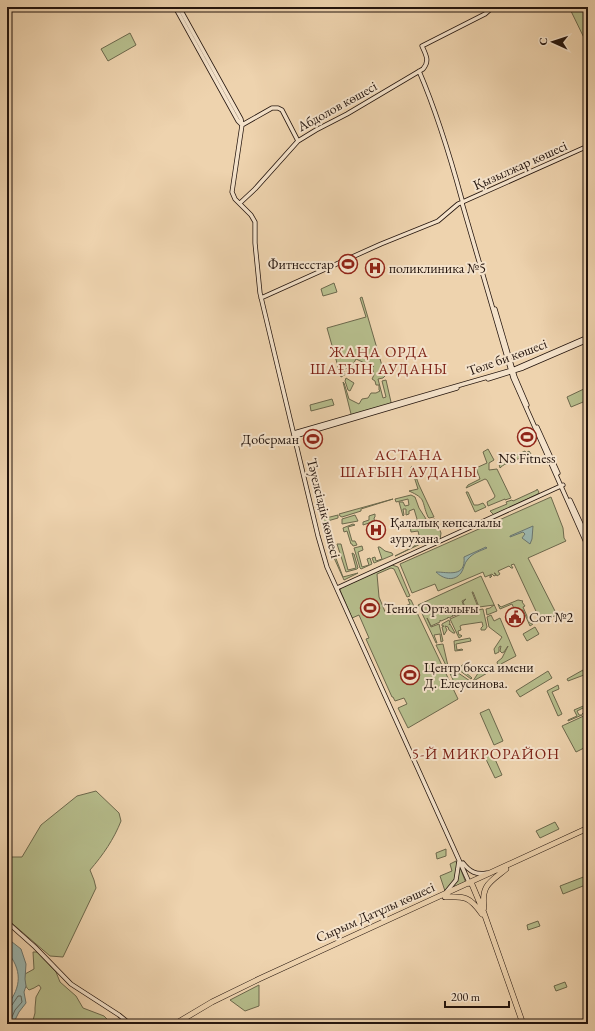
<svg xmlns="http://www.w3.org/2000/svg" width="595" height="1031" viewBox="0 0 595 1031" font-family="'EB Garamond',serif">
  <rect width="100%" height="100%" fill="#eed3ae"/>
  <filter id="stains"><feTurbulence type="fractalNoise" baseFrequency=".005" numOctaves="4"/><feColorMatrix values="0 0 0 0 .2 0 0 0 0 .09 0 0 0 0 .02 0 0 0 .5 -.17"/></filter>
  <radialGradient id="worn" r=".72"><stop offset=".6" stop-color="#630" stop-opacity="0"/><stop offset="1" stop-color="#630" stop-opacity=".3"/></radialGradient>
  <!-- green -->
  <path fill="#b6bd8c" stroke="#6c684c" d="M569,7h17l2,5v34z
    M130,33l6,12 -28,16 -7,-12z
    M334,283l3,9 -14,4 -2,-7z
    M362,297l23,79 -2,2 -5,1 5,19 3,-1 -4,-16 4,-1 5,22 -1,2 -38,11 -1,-1 -8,-32 1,1 5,16 10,5 3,-5 6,-1 3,-5h5l4,-2 -1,-1v-5h-3l-1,-4 -3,-2 2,-4 -2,-8 2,-1h-3l-15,-7 -7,13 -2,1 1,-4 -2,-1 -3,5 3,1 -5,3 -14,-49 39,-11 -6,-19z
    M346,378l8,5 -4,8 -2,-1 -3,-9z
    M588,387v13l-17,7 -4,-10z
    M332,399l2,6 -23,6 -1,-6z
    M488,449l6,11 -5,3v7l8,-1 14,29 -6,2v-1l-17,7 -1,-4 7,-4 1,-2 -8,-16 -2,-1 -19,9 2,-3 12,-6 -4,-11 11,-5 -4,-11z
    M525,451l1,2 3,-2 2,3 -2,1 -1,-2 -17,10c-5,0 -8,2 -11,5l-1,-4 1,-1z
    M412,466l7,19 15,32 -5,1 -1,-1c-7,-16 -1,-18 -19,-26l9,-2 -7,-22z
    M537,489l2,3 -1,2 -44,21 -4,-4 17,-7 -1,-2 6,-2 1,1 24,-11z
    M466,492h2l6,13h4l5,-2 3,4 -11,5z
    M411,495l4,2 4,11 7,11 -10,2 1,-2 -3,-10 -5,2v3l-3,1v-6h-3l1,6 -1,1 -4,-14h4l2,4 4,-1 -1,-6 -12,3 -1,-3z
    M551,497l12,31 1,10 2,3 -38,17 29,57 -16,7 -27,-58 -3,1 2,3h-2l-2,-2 -11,5 2,3 -3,2 -2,-3h-1l2,2 -2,1 -2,-2 -2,1 2,1 -2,2v-3l-5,2 -2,-5 -45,19 -3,-7 -23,9 -12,-29z
    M393,499l-32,10v2l-19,6 -2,-1 -1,-2z
    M375,514v3l-1,1 1,6 -3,-2 -9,3v-3l6,-2v-4z
    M338,515v3l-14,4 4,14 -1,2 -5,-19z
    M355,515l3,6 -16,3v-5z
    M435,519l6,14 -1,7 -9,5 -2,-5 -34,16 20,-10 -1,-6 6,-1 -2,-8 -7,1 -1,-6z
    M353,524l2,1 -7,2 4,14h3l2,4 -4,1 -1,-2h-1l-4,-13 -3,1 -1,-4z
    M327,540h2l14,37 15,-4 -14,7 -9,-20z
    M337,544h4l7,26 8,-2 -4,-15 2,1 4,14 -1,1 -11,3z
    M362,546l1,4 -5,2 4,15 7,-2 -2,-6 3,-1 2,6 -11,5 -1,-1 -6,-20z
    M378,547h2l5,4 7,2 1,2 -19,8 -2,-5 3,-1 1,4 6,-2z
    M392,565l6,2 12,29 -3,1 -13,-28 -3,-1 -14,6 2,23 7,17 24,-10 -2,-5 3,1 47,99 -50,29 -10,-20 9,-4 -3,-6 -9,3 -2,-4h-1l-26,-58 3,-1 -10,-23 -7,3 -12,-28 2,-3z
    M481,576l16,35 -10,4 -1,-6 4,-1 4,-3 -15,2 -6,-15h-1l6,15 -12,3 -1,-3 4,-1 -4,1 -2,-5 3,-3 -4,2 3,9 -9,5 -1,-1 1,1 -3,1 -1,-1 1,1 -4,2 -1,-1v1l-7,3 -1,-1v2l-9,4 -4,-8 4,9 8,-3 4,17 -2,1 -1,-8 -6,1 3,8h-1l-18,-38z
    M518,600l5,1 -1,1 3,4 -2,1 7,16 3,1 -3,2 -7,-16 -7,3 -4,-9 -12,5 -2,-5 3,3z
    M483,609l4,18 -2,3h-4v-2l2,-2 -1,-4 -20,3 -2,1 1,4 -3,1 1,4h2l1,1 -3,2 -9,-19 16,-7z
    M491,615l3,6 6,-3 16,38 -15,8 1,2 -2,1 -2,-1 -1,-4 5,-4 6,-12 -4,6 -2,1 -2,-2 1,-5 -2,1v5l-4,2 -1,-5 8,-12 -13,-10 -2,-10z
    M449,620l1,3 -1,2 1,-1 5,9h-2l-4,-3 -1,-3 -3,-1 2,4 -3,5 -2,-8 2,-1h-2v-2z
    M535,627l4,7 -12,7 -4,-7z
    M470,638l1,3 -15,3 1,6 5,-1 1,1 -8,1 -1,-10z
    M443,644l5,22 22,15h3l9,-14 7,5 -31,18 -22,-45z
    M470,664l-5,8 7,6 -1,1 -12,-9 3,-5z
    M583,670l1,5 -16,6 -1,-2z
    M548,671l4,7 -32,19 -4,-6z
    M558,685l1,4 -7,3 10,22 -4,2 -11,-25z
    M588,704v8l-6,2 3,-2 -2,-4 -6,3 2,4h3l-14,6v-1l9,-4 -3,-6z
    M489,709l14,32 -9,4 -14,-32z
    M588,714v32l-12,6 -14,-26z
    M491,750l11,25 -7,3 -12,-25z
    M96,791l23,22 2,8c-7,18 -18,34 -31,49l4,10 2,8 -33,69 -13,-1 -43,-37v-60l2,-2h13l19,-32 36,-29z
    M555,822l4,7 -19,9 -4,-7z
    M446,849v7l-9,3 -1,-6z
    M456,861c4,11 -2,24 -11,30l-5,-15 12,-5 -2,-7z
    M459,865l7,18 -13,4 4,-7z
    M586,876l2,8 -25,10 -3,-8z
    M538,921l2,5 -12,4 -1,-5z
    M33,952h4l19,20 4,10 16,14 7,12 21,8 8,8h-80l3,-11v-5l1,-11 5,-9 -2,-3 -5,3 -5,2c-5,-4 -5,-11 -4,-16l9,-5z
    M565,982l2,5 -11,4 -2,-5z
    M259,985v21l-14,5 -15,-11z"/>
  <!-- water -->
  <path fill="#9bb7b1" stroke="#6b766f" d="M533,526l-1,13 -2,5 -8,-6 3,-4 -2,-2 -13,5v-1z
    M486,547l1,1c-7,3 -14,5 -19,11 -4,4 -4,10 -7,14 -7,9 -18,6 -25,-1 12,0 30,6 28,-15z
    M7,938l14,11 5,15 -1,15 1,7 -2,6 2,11 -7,9 -6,12h-6v-19c15,-18 15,-36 0,-53z"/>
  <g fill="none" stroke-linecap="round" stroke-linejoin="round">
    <!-- shore -->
    <path stroke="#5f665f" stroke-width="1" d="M7,1007l5,-2 6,-9h3l1,6 -7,8 -6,14"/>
    <defs>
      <path id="secondary" d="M175,7l63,114 4,4
        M179,7l62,112 1,6 -10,67 3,7 16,16 4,7v21l5,50 58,243 9,31 141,313 1,4
        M419,71c18,42 31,85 43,129
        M242,125l30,-17h6l4,2 16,31
        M240,203l15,-14 43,-48 18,-11 31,-16 76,-45c7,-8 3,-14 -1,-23l63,-32 8,-7
        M462,203l51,175 75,169
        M261,298l120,-54 57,-23 20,-17 130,-58
        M495,309l20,68 12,28
        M488,379l35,-11 65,-28
        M537,427l21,46
        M294,433l218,-63 76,-33
        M295,436l162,-48
        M570,500l18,39
        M337,588l226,-103
        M463,863c7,9 13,12 24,10
        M447,891l9,-11 3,-19
        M7,922l28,25 36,37 48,31 11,9"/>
      <path id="highway" d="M471,882l13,31 39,111
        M445,897c20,-1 25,0 37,17
        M484,908c-3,-23 6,-26 22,-39
        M175,1024l37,-22 47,-23 329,-151"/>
    </defs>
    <!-- secondary casing -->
    <use href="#secondary" stroke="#23140d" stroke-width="5"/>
    <!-- highway casing -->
    <use href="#highway" stroke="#23140d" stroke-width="6"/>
    <!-- secondary -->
    <use href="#secondary" stroke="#f4e2ca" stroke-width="3.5"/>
    <!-- highway -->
    <use href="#highway" stroke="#eed3ae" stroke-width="5"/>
  </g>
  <!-- icons -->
  <defs>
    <symbol id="stadium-ring" viewBox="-11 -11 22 22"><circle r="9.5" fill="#f4e2ca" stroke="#8f2418" stroke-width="1.5"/><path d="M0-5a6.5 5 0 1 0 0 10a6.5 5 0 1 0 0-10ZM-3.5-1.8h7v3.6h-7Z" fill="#8f2418"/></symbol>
    <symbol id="hospital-ring" viewBox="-11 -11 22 22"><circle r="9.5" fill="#f4e2ca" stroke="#8f2418" stroke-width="1.5"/><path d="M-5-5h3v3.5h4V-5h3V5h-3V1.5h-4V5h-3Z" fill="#8f2418"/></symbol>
    <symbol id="civic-ring" viewBox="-11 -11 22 22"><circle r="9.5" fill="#f4e2ca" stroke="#8f2418" stroke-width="1.5"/><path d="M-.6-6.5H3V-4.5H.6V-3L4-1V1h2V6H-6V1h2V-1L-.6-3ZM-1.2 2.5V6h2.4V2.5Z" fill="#8f2418"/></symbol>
  </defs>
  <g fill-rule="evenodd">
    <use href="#stadium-ring" x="337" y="253" width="22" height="22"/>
    <use href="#hospital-ring" x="364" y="257" width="22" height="22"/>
    <use href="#stadium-ring" x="516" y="426" width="22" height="22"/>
    <use href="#stadium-ring" x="302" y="428" width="22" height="22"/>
    <use href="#hospital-ring" x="365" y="519" width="22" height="22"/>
    <use href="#stadium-ring" x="359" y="597" width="22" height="22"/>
    <use href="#civic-ring" x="504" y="606" width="22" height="22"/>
    <use href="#stadium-ring" x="399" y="664" width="22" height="22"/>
  </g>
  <g text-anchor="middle" stroke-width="4" stroke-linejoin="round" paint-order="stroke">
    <!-- street labels -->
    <g font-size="14" fill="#23140d" stroke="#f4e2ca">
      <text transform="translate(337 106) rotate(-29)" y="5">Абдолов көшесі</text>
      <text transform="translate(520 165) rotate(-24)" y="5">Қызылжар көшесі</text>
      <text transform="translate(507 357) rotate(-20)" y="5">Төле би көшесі</text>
      <text transform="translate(324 508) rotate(76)" y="5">Тәуелсіздік көшесі</text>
      <text transform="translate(375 912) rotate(-24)" y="5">Сырым Датұлы көшесі</text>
    </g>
    <!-- poi labels -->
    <g font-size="14" fill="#23140d" stroke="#f4e2ca" text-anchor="start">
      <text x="334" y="269" text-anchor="end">Фитнесстар</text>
      <text x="389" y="273">поликлиника №5</text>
      <text x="299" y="444" text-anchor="end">Доберман</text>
      <text x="527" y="463" text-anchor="middle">NS Fitness</text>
      <text x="390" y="527">Қалалық көпсалалы<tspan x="390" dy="16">аурухана</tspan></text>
      <text x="384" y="613">Тенис Орталығы</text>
      <text x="529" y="622">Сот №2</text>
      <text x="424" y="672">Центр бокса имени<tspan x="424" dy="16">Д. Елеусинова.</tspan></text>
    </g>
    <!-- neighbourhood labels -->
    <g font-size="15" letter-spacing="1" fill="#7a1f14" stroke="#f4e2ca">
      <text x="379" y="357">ЖАҢА ОРДА<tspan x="379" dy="17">ШАҒЫН АУДАНЫ</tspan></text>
      <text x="409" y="460">АСТАНА<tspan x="409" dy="17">ШАҒЫН АУДАНЫ</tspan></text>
      <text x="486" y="759">5-Й МИКРОРАЙОН</text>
    </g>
  </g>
  <!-- margin -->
  <rect width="595" height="1031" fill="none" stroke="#eed3ae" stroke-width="24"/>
  <rect x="8" y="8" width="579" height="1015" fill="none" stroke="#23140d" stroke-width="2"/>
  <rect x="12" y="12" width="571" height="1007" fill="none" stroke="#23140d"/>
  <!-- north arrow -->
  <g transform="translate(553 42) rotate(273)" stroke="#f4e2ca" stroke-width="3" paint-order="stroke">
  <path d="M0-3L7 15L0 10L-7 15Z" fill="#23140d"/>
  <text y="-6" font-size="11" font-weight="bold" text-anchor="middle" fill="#23140d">С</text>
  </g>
  <!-- scale -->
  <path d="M445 1001v6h64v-6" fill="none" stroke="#23140d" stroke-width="2"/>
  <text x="451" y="1001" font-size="12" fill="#23140d" stroke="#f4e2ca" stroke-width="3" paint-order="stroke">200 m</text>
  <rect width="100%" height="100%" filter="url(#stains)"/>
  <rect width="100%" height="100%" fill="url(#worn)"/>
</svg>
